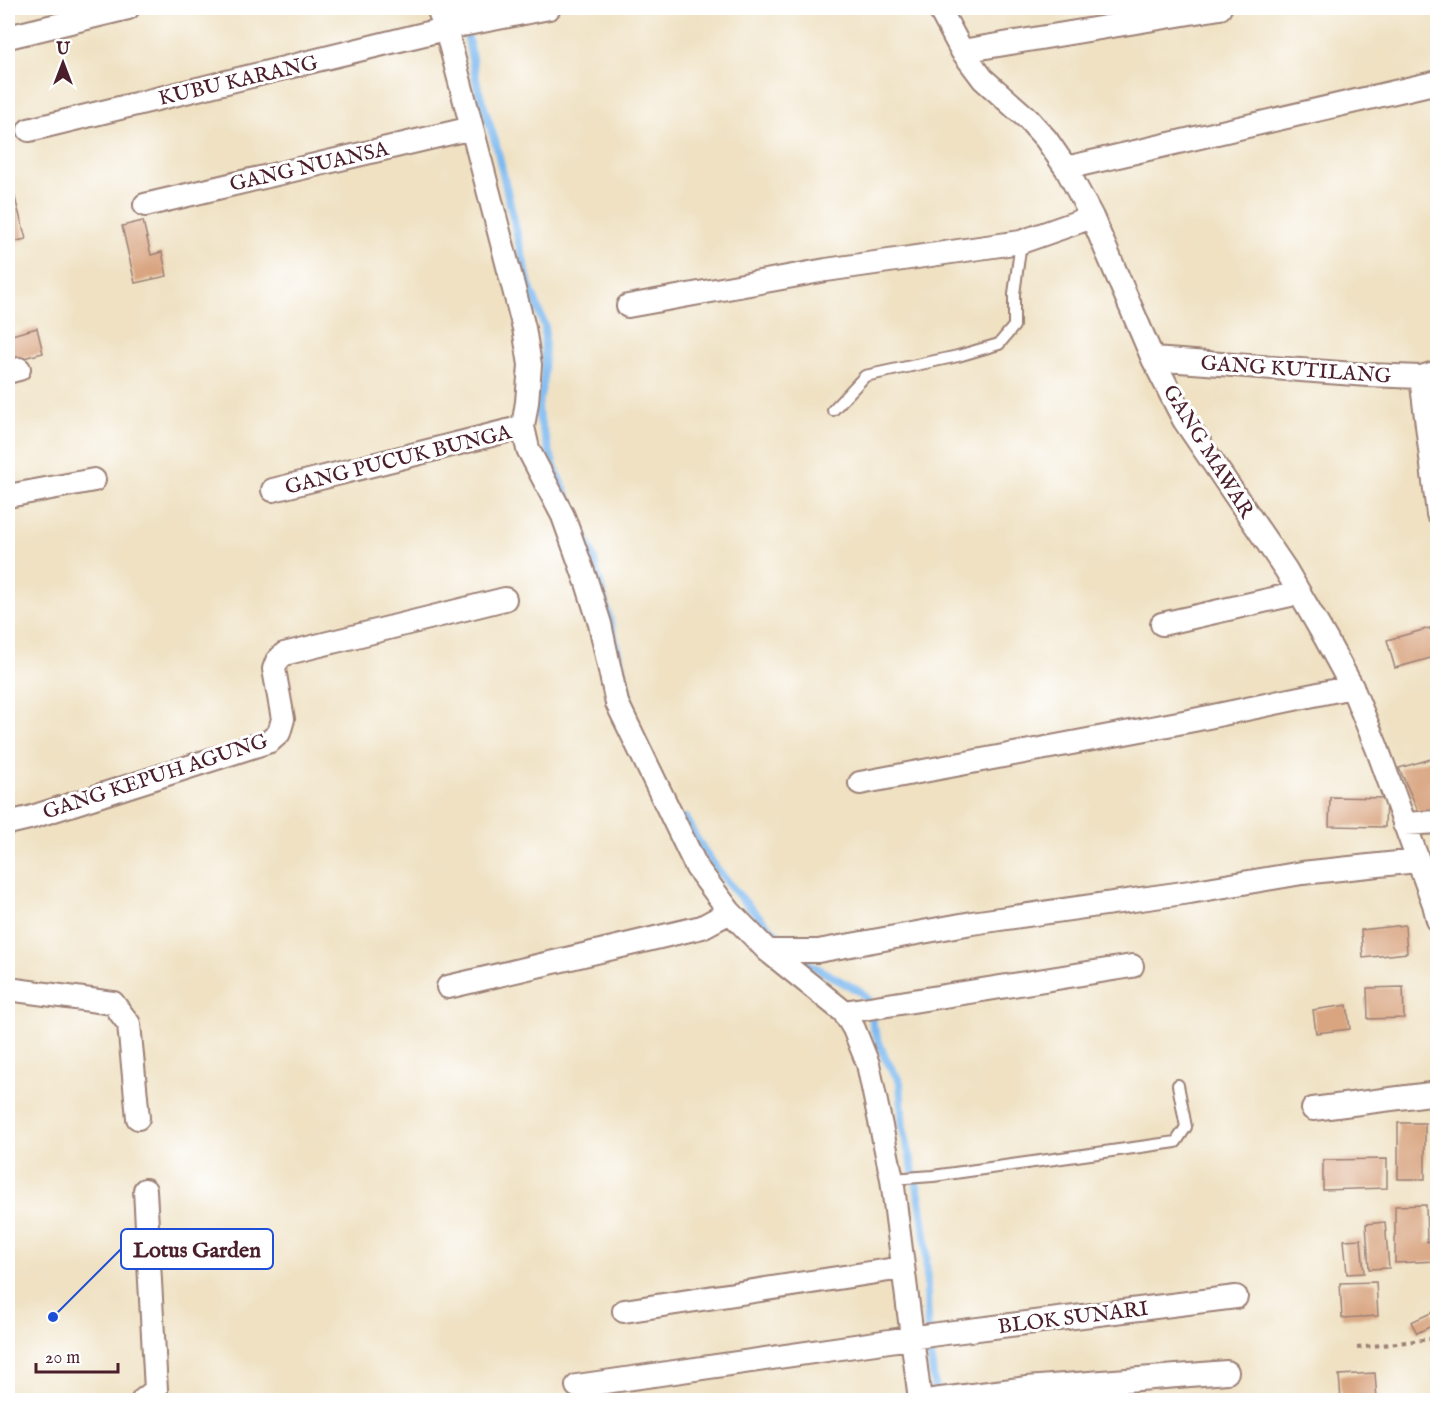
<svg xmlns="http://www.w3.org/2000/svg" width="1445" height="1408" viewBox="0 0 1445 1408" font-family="'IM FELL English',serif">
  <rect width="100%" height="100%" fill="#fff"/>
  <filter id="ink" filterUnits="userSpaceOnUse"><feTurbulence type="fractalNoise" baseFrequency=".0167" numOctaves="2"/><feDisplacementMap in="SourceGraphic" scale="12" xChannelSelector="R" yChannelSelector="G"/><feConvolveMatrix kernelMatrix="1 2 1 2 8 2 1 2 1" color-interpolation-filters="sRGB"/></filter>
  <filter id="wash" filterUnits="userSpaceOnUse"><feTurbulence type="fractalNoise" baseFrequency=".008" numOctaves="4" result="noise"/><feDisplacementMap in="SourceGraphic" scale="24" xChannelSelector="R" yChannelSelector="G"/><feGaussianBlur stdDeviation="1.35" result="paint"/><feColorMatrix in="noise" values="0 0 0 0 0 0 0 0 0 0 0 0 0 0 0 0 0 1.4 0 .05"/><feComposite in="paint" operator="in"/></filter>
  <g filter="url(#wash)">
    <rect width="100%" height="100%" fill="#efe1c2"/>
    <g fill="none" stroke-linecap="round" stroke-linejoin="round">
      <!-- stream -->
      <path stroke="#7ebaf0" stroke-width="8" d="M457,8l9,21 12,60 18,55 33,141 16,42 -1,50 -7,33 18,60 36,80 27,102 14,61
        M685,818c25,50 65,92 105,129
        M799,956l10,8 52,28 11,13 1,21 12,32 15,24 3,46 17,71 6,43 2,92 8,64"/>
    </g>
    <g id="blocks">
      <!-- building -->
      <path fill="#d9a581" d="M12,187l14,52 -17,4 -1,-55z
        M143,221l8,34 11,-3 5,24 -32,7 -13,-57z
        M37,328l6,25 -35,9v-26z
        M1430,628l8,28 -43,12 -8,-28z
        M1438,757v52l-19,4 -20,-45z
        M1330,797l56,1 -1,29 -56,-1z
        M1405,925l2,28 -44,5 -2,-28z
        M1403,987l1,31 -36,1 -1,-31z
        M1347,1005l3,24 -34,4 -3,-23z
        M1398,1123h27v56h-27z
        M1387,1159v29l-64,2v-30z
        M1426,1205l1,37 11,-1v20l-43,2v-57z
        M1385,1222l4,46 -20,1 -3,-45z
        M1361,1239l3,34 -17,1 -3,-34z
        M1376,1282l2,34 -36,2 -2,-35z
        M1433,1312l5,11 -21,10 -6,-11z
        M1375,1373l2,27h-36l-2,-25z"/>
    </g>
  </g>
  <g filter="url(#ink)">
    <use href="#blocks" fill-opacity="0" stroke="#9c8076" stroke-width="1.5"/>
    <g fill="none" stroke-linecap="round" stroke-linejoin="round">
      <defs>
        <path id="lane" d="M833,410l32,-34 93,-20 41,-12 15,-18v-32l7,-52
          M892,1179l41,-3 243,-34 10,-15 -8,-42"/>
        <path id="street" d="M438,8l8,21 26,99 52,200 6,37 -3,37 -4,25 5,22 35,67 24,67 13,41 17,79 80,165 33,44 38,39 76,61 10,17 14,35 24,115 28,221
          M939,8l23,43 21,28 45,40 18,20 20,29 26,49 61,142 31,61 102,150 40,69 26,48 25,61 57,156 4,16
          M8,37l120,-29
          M962,51l258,-43
          M29,130l428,-104 92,-18
          M1066,168l372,-86
          M145,205l327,-77
          M628,306l198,-36 195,-28 71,-25
          M1153,359l215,16 53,2 17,-5
          M8,372l11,-3
          M1421,377l17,137
          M273,490l250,-63
          M8,496l86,-16
          M1162,624l137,-31
          M860,783l334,-63 158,-33
          M8,823l21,-5 241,-77 9,-8 4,-14 -9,-50 3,-8 7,-7 221,-55
          M1404,824l34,-2
          M768,951h50l154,-28 218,-31 112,-19 115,-12
          M448,987l254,-60 28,-15
          M8,989l105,14 16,21 9,94
          M844,1012l288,-46
          M1313,1109l125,-16
          M624,1311l278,-43
          M577,1386l361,-52 298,-37
          M143,1400l13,-10 -11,-200
          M933,1400l94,-12 200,-16"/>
      </defs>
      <!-- lane casing -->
      <use href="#lane" stroke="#9c8076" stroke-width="14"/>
      <!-- street casing -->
      <use href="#street" stroke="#9c8076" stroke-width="26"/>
      <!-- path -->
      <path stroke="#9c8076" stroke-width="4" stroke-dasharray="4.5 4.5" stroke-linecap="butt" d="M1357,1348l81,-10"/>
      <!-- lane -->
      <use href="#lane" stroke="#fff" stroke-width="10"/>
      <!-- street -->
      <use href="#street" stroke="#fff" stroke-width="22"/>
    </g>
  </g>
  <g text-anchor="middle" stroke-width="6" stroke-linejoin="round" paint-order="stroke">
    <!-- street labels -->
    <g font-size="21" fill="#4a1f2b" stroke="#fff">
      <text transform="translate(238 80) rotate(-13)" y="7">KUBU KARANG</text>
      <text transform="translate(309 166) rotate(-13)" y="7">GANG NUANSA</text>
      <text transform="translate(1296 369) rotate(4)" y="7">GANG KUTILANG</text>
      <text transform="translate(1209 451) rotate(58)" y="7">GANG MAWAR</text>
      <text transform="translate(398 459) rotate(-14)" y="7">GANG PUCUK BUNGA</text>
      <text transform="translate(155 776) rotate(-18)" y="7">GANG KEPUH AGUNG</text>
      <text transform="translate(1073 1317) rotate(-7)" y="7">BLOK SUNARI</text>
    </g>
  </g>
  <!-- callouts -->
  <path fill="none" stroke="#1d4ed8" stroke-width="2" d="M53 1317L121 1249"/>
  <circle fill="#1d4ed8" stroke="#fff" stroke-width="2" cx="53" cy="1317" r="6"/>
  <rect fill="#fff" stroke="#1d4ed8" stroke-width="2" x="121" y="1229" width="152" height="40" rx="6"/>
  <g font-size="22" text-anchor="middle" font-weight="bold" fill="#4a1f2b">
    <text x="197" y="1257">Lotus Garden</text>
  </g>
  <!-- margin -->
  <rect width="1445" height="1408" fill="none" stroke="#fff" stroke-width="30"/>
  <!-- north arrow -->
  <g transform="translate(63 63)" stroke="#ffffff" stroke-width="4.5" paint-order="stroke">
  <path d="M0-4.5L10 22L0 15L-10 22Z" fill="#4a1f2b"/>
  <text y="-9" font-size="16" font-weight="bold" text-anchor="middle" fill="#4a1f2b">U</text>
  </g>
  <!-- scale -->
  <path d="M36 1363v9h82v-9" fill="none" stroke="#4a1f2b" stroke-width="3"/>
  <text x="45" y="1363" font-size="18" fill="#4a1f2b" stroke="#ffffff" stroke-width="4.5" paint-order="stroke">20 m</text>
</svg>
